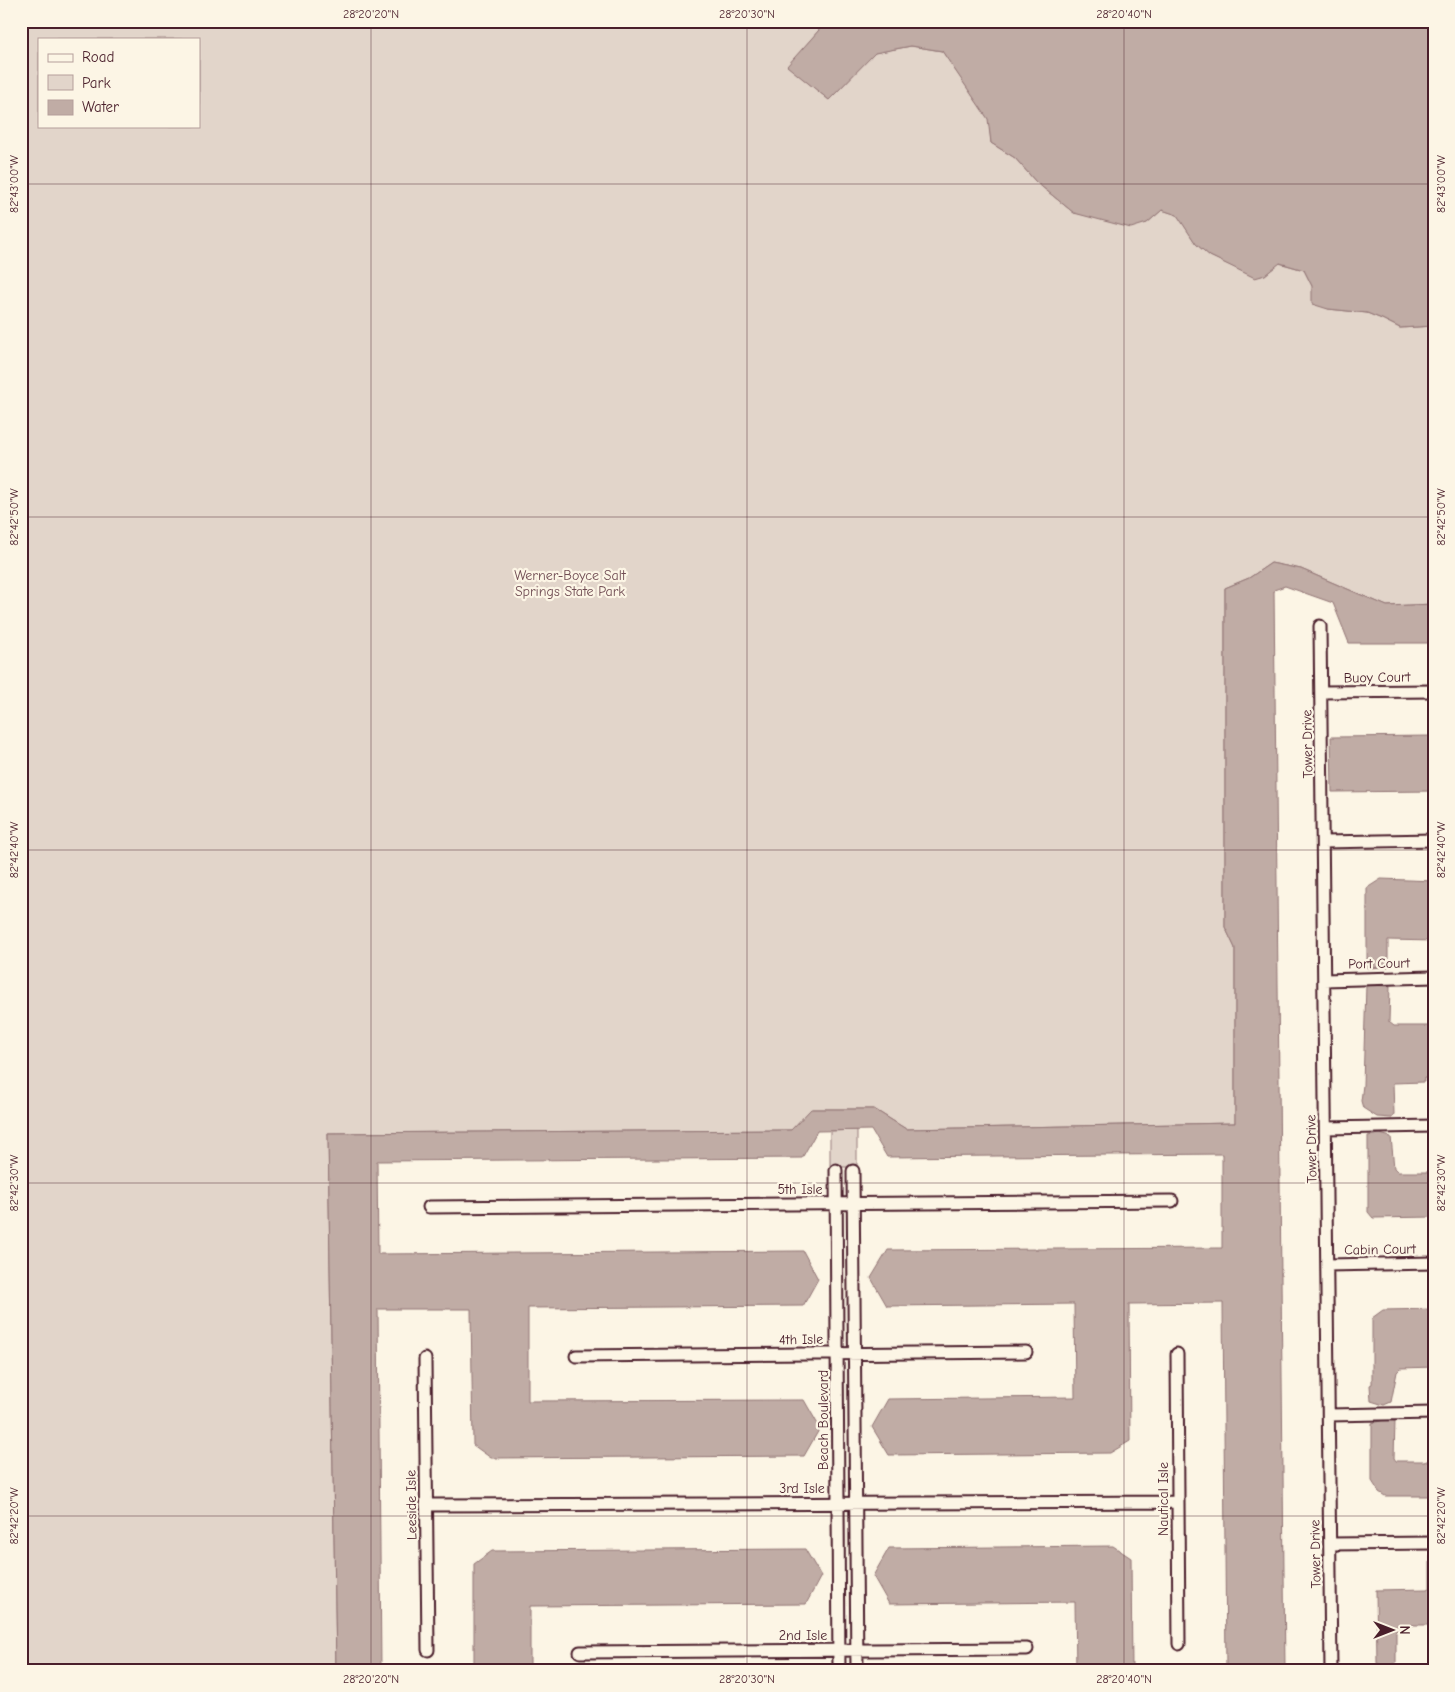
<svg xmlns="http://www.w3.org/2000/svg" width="1455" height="1692" viewBox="0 0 1455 1692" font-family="'Comic Neue',sans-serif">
  <rect width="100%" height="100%" fill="#fcf5e5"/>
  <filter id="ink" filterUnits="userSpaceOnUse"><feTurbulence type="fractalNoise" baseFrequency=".02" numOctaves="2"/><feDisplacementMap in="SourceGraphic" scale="10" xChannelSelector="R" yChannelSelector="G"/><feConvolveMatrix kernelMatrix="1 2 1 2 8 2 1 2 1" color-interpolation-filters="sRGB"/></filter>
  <g filter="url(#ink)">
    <!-- green -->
    <path fill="#e2d5ca" stroke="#967a7a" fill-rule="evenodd" d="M21,21h806l-39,45 41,34 45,-47 37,-7 31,5 47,68 2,24 24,15 21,24 38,31 73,10 15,-13 16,5 18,29 14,12 45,21 10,-2 14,-12 25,7 8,16 16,23 39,4 15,6 18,9 34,-2v278l-47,2 -86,-37 -30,-6 -22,15 -24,10v339l10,21v175l-329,6 -32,-20h-62l-21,21 -463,3 8,538h-315zM39,39h160v87h-160z
      M857,1130v37h-27v-36z"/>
    <!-- water -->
    <path fill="#c0aca5" stroke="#917474" d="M827,21h607v305l-34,2 -18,-9 -15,-6 -39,-4 -16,-5v-18l-8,-16 -24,-7 -15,12 -10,3 -45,-22 -14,-12 -19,-29 -15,-5 -15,13 -16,5 -57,-15 -38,-31 -21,-24 -24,-15 -3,-24 -46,-68 -31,-5 -36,7 -46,47 -42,-34z
      M1271,563l30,6 86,37 47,-2v39h-85l-16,-40 -48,-17 -11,4 11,1081h-59l-3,-368 -94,1 1,137 -20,12 -221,2 -17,-28 16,-28 187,-2 -1,-93 -187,2 -16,-28 17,-28 334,-2v-94l-335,3 -16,-27 -54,1 -15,27 -425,3 1,93 425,-3 15,28 -15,27 -275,2v93l276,-1 16,28 -16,28 -313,2 -18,-13 -2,-136h-93l3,362h-45l-8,-538 463,-3 20,-21h63l32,20 329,-6v-175l-10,-21v-339l24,-10z
      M1434,736v55l-102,1 -1,-55z
      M1381,879l53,2v60l-46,-1v27l-21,1v-80z
      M1366,985l24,1 -1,36 5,4h40v53l-10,-1v4l-31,1 1,31 -2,4 -15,-1 -14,-9 -2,-7 2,-16z
      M1380,1134l11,3 3,31 4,4h36v45l-61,1 -5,-6v-76z
      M1434,1309v58l-33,1 -4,4 -6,30 -7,3 -13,-4 -1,-16 2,-1v-66l11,-8z
      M1384,1420l11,1 -1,37 2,3h38v35h-49l-6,-4 -7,-11v-58z
      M1113,1546l18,12 1,113h-56l-1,-69 -186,2 -16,-28 16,-28z
      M805,1549l16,27 -15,28 -276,2v65h-56v-107l18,-13z
      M1430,1556h4v69h-32l-6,5v33l-10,4 -9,-4 -1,-73 52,-1 2,-1z"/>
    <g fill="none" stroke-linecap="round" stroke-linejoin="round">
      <defs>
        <path id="minor" d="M1320,626l11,1045
          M1321,692l113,-1
          M1323,842l111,-2
          M1324,980l110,-3
          M1326,1128l108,-2
          M836,1170l3,501
          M853,1171l4,500
          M429,1207l743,-6
          M1327,1265l107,-2
          M1177,1354l2,290
          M576,1356l450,-4
          M425,1359l3,291
          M1329,1415l105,-2
          M426,1505l752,-3
          M1330,1544l104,-1
          M580,1652l447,-3"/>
      </defs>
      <!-- minor casing -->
      <use href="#minor" stroke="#4a1f2b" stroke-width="15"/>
      <!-- minor -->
      <use href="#minor" stroke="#fcf5e5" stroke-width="11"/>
    </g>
  </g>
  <!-- ticks -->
  <path fill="none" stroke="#4a1f2b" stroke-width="1" stroke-opacity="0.45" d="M371,21v1650M747,21v1650M1124,21v1650M21,184h1413M21,517h1413M21,850h1413M21,1183h1413M21,1516h1413"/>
  <g text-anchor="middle" stroke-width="4.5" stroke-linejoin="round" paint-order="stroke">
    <!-- park labels -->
    <g font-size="14" fill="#704c53" stroke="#fcf5e5">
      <text x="570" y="580">Werner-Boyce Salt<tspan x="570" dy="16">Springs State Park</tspan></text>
    </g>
    <!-- street labels -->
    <g font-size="14" fill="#4a1f2b" stroke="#fcf5e5">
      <text transform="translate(1377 677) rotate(-1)" y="5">Buoy Court</text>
      <text transform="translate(1307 744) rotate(-91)" y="5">Tower Drive</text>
      <text transform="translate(1379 963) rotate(-1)" y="5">Port Court</text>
      <text transform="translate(1311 1149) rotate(-91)" y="5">Tower Drive</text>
      <text x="800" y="1194">5th Isle</text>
      <text transform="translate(1380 1249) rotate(-1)" y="5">Cabin Court</text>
      <text transform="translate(801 1339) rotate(-1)" y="5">4th Isle</text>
      <text transform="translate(823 1420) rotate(-90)" y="5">Beach Boulevard</text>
      <text x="802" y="1493">3rd Isle</text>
      <text transform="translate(1163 1499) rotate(-90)" y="5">Nautical Isle</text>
      <text transform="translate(411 1505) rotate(-91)" y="5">Leeside Isle</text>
      <text transform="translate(1315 1554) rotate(-91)" y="5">Tower Drive</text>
      <text x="803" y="1640">2nd Isle</text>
    </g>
  </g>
  <!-- margin -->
  <rect width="1455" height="1692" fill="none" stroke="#fcf5e5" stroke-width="55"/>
  <!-- legend -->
  <rect x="38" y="38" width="162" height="90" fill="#fcf5e5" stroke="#b59f9b"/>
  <rect x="48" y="54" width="25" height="8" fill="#fcf5e5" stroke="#b59f9b"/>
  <text x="82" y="62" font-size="15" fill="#4a1f2b">Road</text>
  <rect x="48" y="75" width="25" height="15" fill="#e2d5ca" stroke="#b59f9b"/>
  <text x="82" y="88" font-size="15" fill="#4a1f2b">Park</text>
  <rect x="48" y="100" width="25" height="15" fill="#c0aca5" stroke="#b59f9b"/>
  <text x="82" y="112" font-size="15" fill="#4a1f2b">Water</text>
  <!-- north arrow -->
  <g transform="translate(1392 1630) rotate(90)" stroke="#fcf5e5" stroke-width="4" paint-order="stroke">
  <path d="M0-4L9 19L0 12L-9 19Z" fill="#4a1f2b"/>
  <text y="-8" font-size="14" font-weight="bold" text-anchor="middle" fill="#4a1f2b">N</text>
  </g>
  <rect x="28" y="28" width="1400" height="1636" fill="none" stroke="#4a1f2b" stroke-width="2"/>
  <g font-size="12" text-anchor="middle" fill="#4a1f2b">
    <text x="371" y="18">28°20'20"N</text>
    <text x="747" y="18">28°20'30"N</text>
    <text x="1124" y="18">28°20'40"N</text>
    <text transform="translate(1441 184) rotate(-90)" y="4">82°43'00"W</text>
    <text transform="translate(14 184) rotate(-90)" y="4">82°43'00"W</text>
    <text transform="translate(1441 517) rotate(-90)" y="4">82°42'50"W</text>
    <text transform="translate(14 517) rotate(-90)" y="4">82°42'50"W</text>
    <text transform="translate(1441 850) rotate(-90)" y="4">82°42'40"W</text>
    <text transform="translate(14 850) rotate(-90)" y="4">82°42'40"W</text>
    <text transform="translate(14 1183) rotate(-90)" y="4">82°42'30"W</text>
    <text transform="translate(1441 1183) rotate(-90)" y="4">82°42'30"W</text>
    <text transform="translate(1441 1516) rotate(-90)" y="4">82°42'20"W</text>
    <text transform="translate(14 1516) rotate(-90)" y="4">82°42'20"W</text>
    <text x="371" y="1683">28°20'20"N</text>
    <text x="747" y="1683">28°20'30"N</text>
    <text x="1124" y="1683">28°20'40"N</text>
  </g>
</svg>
